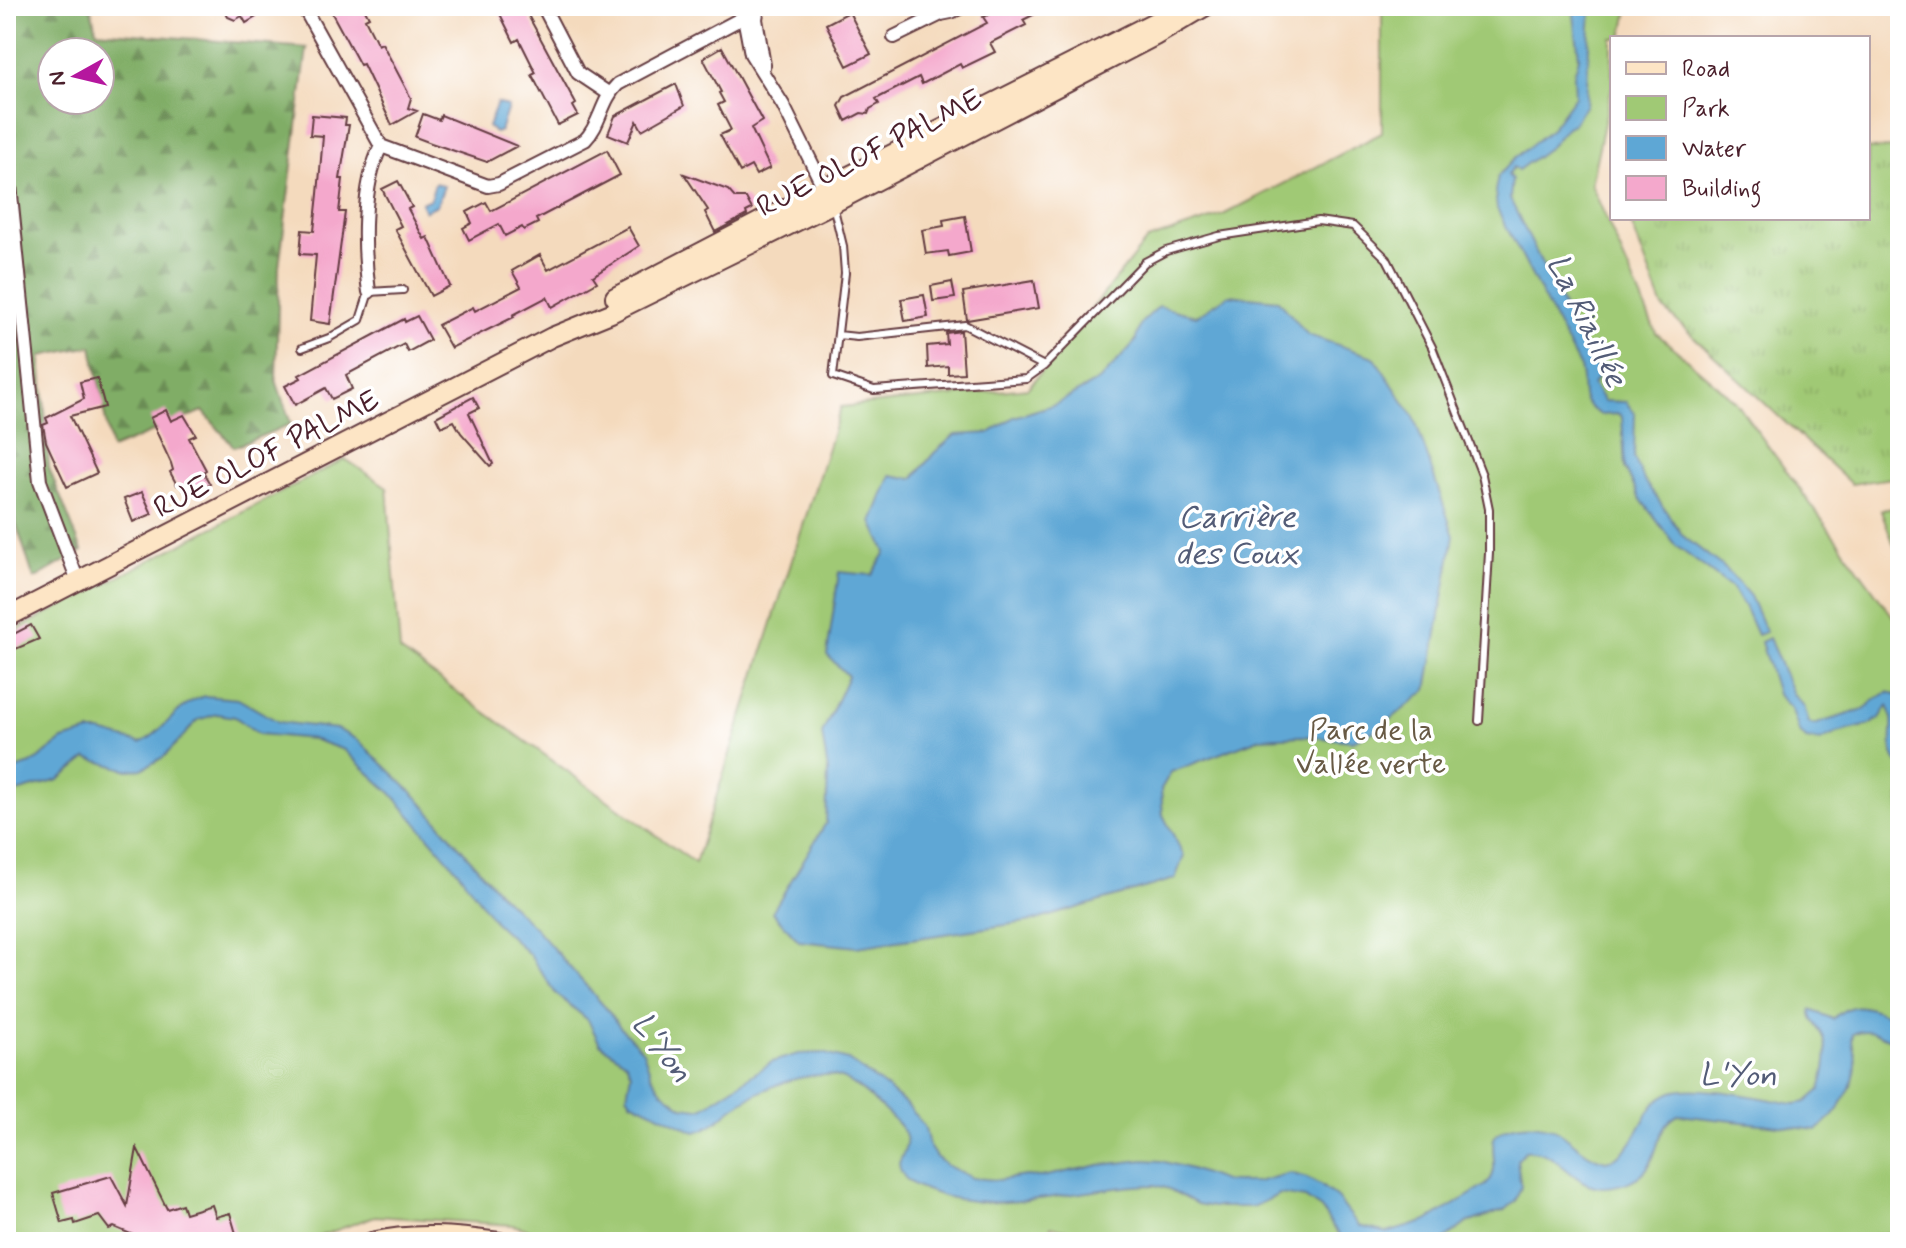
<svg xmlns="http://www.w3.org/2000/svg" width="1906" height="1248" viewBox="0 0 1906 1248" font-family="Mynerve,sans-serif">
  <defs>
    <pattern id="grass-tufts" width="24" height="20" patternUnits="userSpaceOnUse" patternTransform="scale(2)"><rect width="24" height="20" fill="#a0c975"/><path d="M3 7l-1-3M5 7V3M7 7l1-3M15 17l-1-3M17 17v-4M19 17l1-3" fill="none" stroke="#8bac65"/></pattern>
    <pattern id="forest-firs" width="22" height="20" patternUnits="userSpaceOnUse" patternTransform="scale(2)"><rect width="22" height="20" fill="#80ad66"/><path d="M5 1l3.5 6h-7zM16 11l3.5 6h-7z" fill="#6b8c54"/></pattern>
  </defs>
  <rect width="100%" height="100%" fill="#fff"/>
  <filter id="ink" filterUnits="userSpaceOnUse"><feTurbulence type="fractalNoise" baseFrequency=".0125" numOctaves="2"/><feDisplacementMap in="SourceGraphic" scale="16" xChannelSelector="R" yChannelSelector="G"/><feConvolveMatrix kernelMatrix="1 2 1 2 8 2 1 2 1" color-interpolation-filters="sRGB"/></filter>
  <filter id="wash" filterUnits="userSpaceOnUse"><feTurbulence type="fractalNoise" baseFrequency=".006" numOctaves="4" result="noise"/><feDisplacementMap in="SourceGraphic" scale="32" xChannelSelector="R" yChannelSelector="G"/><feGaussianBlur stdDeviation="1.8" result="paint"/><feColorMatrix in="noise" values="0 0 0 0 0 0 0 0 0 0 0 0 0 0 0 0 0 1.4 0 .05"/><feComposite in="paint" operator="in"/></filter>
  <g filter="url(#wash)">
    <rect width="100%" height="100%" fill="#f4dabd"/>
    <!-- grass -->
    <path fill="url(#grass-tufts)" stroke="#757450" stroke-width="2" d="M1900,148v329l-49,7 -188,-176 -34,-90h239v-69z
      M1900,507v54l-19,-51z"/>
    <!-- forest -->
    <path fill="url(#forest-firs)" stroke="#656648" stroke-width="2" fill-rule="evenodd" d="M6,6h84l7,25 210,17 -28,219 -3,113 15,44 -57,23 -31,-36 -92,38 -19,-103 -51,10 8,112 33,83 -48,28 -28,-87zM52,52h48v48h-48z"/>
    <!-- park -->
    <path fill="#a0c975" stroke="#757450" stroke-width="2" d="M1382,6h247l-7,32h-10v48l-21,98 65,149 79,68 165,225v605l-69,11h-716l-64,-16 -4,16h-475l-59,-17 -138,-9 -71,26h-298v-607l339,-176 42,28 13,164 295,212 146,-456 187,-19 119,-148 76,-25 159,-82z"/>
    <!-- water -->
    <path fill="#5ea7d5" stroke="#546380" stroke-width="2" d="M1573,6l18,1 -5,98 -13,19 -6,3 -16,19 -33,24 -5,-3 -5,8 4,4 -2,20 70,142 16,26 2,9 -5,9 11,16 22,1 9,12 -1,44 9,20 40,58 44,34 23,26 16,36 -9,3 -13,-29 -13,-19 -55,-41 -37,-49 -14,-29 -3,-51 -3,-3 -18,1c-28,-16 -14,-24 -21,-47l-83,-159 -2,-18 3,-15 17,-18 36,-29 24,-33 -1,-21 5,-18z
      M497,103l11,4 -8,24 -5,2 -7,-6z
      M435,183l9,3 -7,19 -12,6 -4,-8 9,-4z
      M1229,295l49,5 30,35 66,22 40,60 40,119 -27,154 -48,39 -26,12 -50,-5 -42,2 -90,34 -10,17 2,26 21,41 -9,23 -142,42 -176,26 -58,-6 -27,-29 54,-89 2,-52 -6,-37 26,-58 -21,-21 12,-83 33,3 14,-23 -14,-30 19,-47 22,4 21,-26 21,-18 34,-2 25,-16 42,-13 44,-24 35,-38 6,-19 18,-17 37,10z
      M1769,638l24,56 11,12 5,17 4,2 52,-16 10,-10 13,-7 12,3v71c-17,-19 -1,-41 -12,-60l-8,12 -11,7 -32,8 -17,8 -14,-2 -7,-8 -8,-23 -14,-14 -16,-52z
      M205,696l33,3 41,23 58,7 21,11 60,58 83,97 35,34 68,77 16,21 23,24 8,24 11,16 21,16 16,2 5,-2 68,-45 26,-8 25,-1 25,7 39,28 21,18 17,22 4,18 7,11 10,8 26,13 26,2 28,-4 15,1 58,-12 45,-5 17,1 30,8 35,13h31l33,-9 17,5 13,7 17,13 22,28 28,7 40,-12 59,-36c15,-15 4,-29 8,-47 11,-17 48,-16 64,-7 17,11 27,25 48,30 36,-9 32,-57 66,-69 24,-9 96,8 123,12l11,-2 14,-12c5,-17 11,-40 1,-58 -5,-8 -11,-12 -10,-22l22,9c24,-24 39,-7 67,-1v25c-15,-5 -32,-18 -47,-9 -3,10 2,15 3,25 2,23 -20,60 -39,71l-139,-15c-20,11 -18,29 -27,47 -11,22 -46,31 -67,20 -20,-11 -34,-34 -59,-31l-8,9 4,27 -6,15 -10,8 -38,13 -26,19h-97l-23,-33 -16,-11 -25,-4 -27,13h-40l-16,-3 -28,-15 -14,-4c-75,1 -153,34 -227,6 -14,-5 -28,-12 -29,-28 12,-24 10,-29 -9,-47 -14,-13 -31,-31 -49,-38 -29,-11 -81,11 -105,28 -13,9 -25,23 -41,26l-64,-31 -4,-6 4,-22 -5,-11 -26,-18 -12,-24 -32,-26 -27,-40 -34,-32 -37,-51 -66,-77 -48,-44 -32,-11 -53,-5 -24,-17 -18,-3 -19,6 -34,37 -22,12 -14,1 -41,-12 -28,22 -53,15v-23l25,-8 32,-24 27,-8h11l39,11c26,-11 36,-40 65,-47z"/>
    <g id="blocks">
      <!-- building -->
      <path fill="#f4a8cc" d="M222,6h39l-8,4 3,7 -10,6 -4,-7 -7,4 -7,-3z
        M328,6h35l6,11 -4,2 13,26 4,-2 29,55 -3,10 9,3 -25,14 -29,-61 -3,1z
        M496,6h27l53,98 -3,2 5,9 -20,10 -26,-50 4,-2 -17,-34 -5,3z
        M1011,6h40l-28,14 3,5 -36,18 5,9 -33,16 -2,-4 -38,20 -3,-7 -43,22 3,5 -9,5 -2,5 -7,-1 -15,8 -7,-15 5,-9 143,-74 -4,-6z
        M849,12l22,42 -24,12 -21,-42z
        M722,47l40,74 -11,7 19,40 -14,7 -5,-9 -11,6 -20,-37 11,-5 -13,-25 6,-3 -5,-9 2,-1 -18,-34z
        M676,84l8,22 -42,24 -5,-9 -9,21 -20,-8 7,-18z
        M423,114l16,6 2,-5 76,31 -30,16 -56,-19 -16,-6z
        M312,115l34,3 -1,7h4l-9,54h3l-4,33h6l-15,112 -20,-3 6,-66 -16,-1 2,-24 12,1 4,-37 5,-58 -13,-1z
        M607,150l13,25 -84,44 2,4 -14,7 -2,-3 -17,9 -6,-12 -30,16 -6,-12 9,-5 -5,-11 19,-10 5,9z
        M684,174l44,16 7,8h11l6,11 -6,3 1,3 -32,17 -10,-20 3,-2z
        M398,181l14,26 -4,2 16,30 4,-2 22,49 -19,10 -36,-67 6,-3 -19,-37z
        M965,216l6,36 -22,4 -1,-5 -22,3 -4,-24 22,-4 -1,-6z
        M628,227l11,19 -46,30 4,6 -45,25 -5,-10 -34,18 1,2 -63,31 -13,-23 35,-18 2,4 46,-24 -9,-16 28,-16 8,15z
        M1034,280l5,28 -72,12 -4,-28z
        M952,282l3,16 -22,3 -2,-15z
        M924,295l4,22 -23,4 -4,-22z
        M417,316l13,24 -22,12 -4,-8 -58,31 6,14 -20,10 -6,-11 -31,17 -10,-19 16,-8 -2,-3 105,-56 1,3z
        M961,331l3,42 -16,1v-8l-20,2 -1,-22 20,-2 -1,-11z
        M97,378l8,29 -35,9 27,57 -30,14 -21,-45 -3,-17 5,-2 -2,-5 38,-19 -4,-17z
        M473,397l6,11 -10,5 24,51 -3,2 -29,-33 -7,-12 -13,6 -5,-10z
        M166,410l5,11 13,-6 12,20 -7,3 17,32 -3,2 7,12 -19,10 -3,-7 -5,3 -3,-6 -3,1 -7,-13 3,-2 -2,-7 -21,-45z
        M142,492l10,22 -19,8 -9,-23z
        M31,625l8,14 -28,12 -5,-13z
        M137,1148l30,61 15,-5 3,9 27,-8 4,12 14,-4 7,24 -18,5h-65l-1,-6 -20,-1 -19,-8 -5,2 -10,-13 -24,8 -1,-4 -12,3 -9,-30 58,-17 16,30z"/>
    </g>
  </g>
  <g filter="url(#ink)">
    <use href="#blocks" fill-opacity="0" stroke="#643b41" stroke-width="2"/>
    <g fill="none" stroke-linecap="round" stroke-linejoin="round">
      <defs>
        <path id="lane" d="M833,205l10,41 2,27 -12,103 41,14 152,-11 18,-13 101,-104 21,-11 53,-15 99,-15 35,5 34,33 45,88 50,128 7,34v44l-10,168
          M838,335l19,2 108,-12 79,41
          M302,348l27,-10 31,-18 9,-28 34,-2"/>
        <path id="street" d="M303,6l78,140 107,40 11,-2 86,-44c16,-16 16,-40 33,-56l126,-67 12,2
          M543,6l35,67 30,20
          M746,6l-2,11 7,37 32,51 44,89
          M758,6l-2,13 8,46
          M894,37l47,-23 10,-2 13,-6
          M6,146l34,335 38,100
          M369,292c-6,-44 -8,-105 12,-146"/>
        <path id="secondary" d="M615,297l210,-109 355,-179
          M6,618l546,-281 59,-24 221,-109 323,-168 51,-30
          M372,1242c42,-10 85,-6 127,0"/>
      </defs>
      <!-- lane casing -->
      <use href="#lane" stroke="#643b41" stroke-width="10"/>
      <!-- street casing -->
      <use href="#street" stroke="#643b41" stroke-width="16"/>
      <!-- secondary casing -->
      <use href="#secondary" stroke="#643b41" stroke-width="22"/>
      <!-- lane -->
      <use href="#lane" stroke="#fff" stroke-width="6"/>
      <!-- street -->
      <use href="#street" stroke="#fff" stroke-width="12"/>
      <!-- secondary -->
      <use href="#secondary" stroke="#fde5c5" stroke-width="18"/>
    </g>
  </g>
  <g text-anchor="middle" stroke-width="7" stroke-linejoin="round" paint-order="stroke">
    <!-- street labels -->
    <g font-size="30" fill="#4a1f2b" stroke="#fff">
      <text transform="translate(869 152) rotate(-27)" y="10">RUE OLOF PALME</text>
      <text transform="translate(266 453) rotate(-27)" y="10">RUE OLOF PALME</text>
    </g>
    <!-- park labels -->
    <g font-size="30" fill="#685a45" stroke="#fff">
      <text x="1371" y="739">Parc de la<tspan x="1371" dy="34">Vallée verte</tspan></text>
    </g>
    <!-- water labels -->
    <g font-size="32" font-style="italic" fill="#535c77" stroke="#fff">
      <text transform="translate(1588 320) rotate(64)" y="11">La Riaillée</text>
      <text x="1237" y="527">Carrière<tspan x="1237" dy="37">des Coux</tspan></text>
      <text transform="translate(663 1047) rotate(53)" y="11">L'Yon</text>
      <text transform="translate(1738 1074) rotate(1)" y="11">L'Yon</text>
    </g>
  </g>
  <!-- margin -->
  <rect width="1906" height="1248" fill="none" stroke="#fff" stroke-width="32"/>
  <!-- legend -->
  <rect x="1610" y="36" width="260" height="184" fill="#ffffff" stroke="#b7a5aa" stroke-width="2"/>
  <rect x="1626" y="62" width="40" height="12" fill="#fde5c5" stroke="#b7a5aa" stroke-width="2"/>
  <text x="1682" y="76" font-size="24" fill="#4a1f2b">Road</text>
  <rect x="1626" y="96" width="40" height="24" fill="#a0c975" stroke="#b7a5aa" stroke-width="2"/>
  <text x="1682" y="116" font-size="24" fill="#4a1f2b">Park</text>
  <rect x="1626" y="136" width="40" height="24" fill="#5ea7d5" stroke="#b7a5aa" stroke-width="2"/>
  <text x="1682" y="156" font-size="24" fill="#4a1f2b">Water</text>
  <rect x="1626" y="176" width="40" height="24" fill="#f4a8cc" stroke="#b7a5aa" stroke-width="2"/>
  <text x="1682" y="196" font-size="24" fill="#4a1f2b">Building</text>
  <!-- north arrow -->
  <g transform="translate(76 76) rotate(262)"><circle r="38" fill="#ffffff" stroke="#b7a5aa" stroke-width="2"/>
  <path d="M0-6L14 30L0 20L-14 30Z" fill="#b5179e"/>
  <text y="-12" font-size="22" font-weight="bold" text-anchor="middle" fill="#4a1f2b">N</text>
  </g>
</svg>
